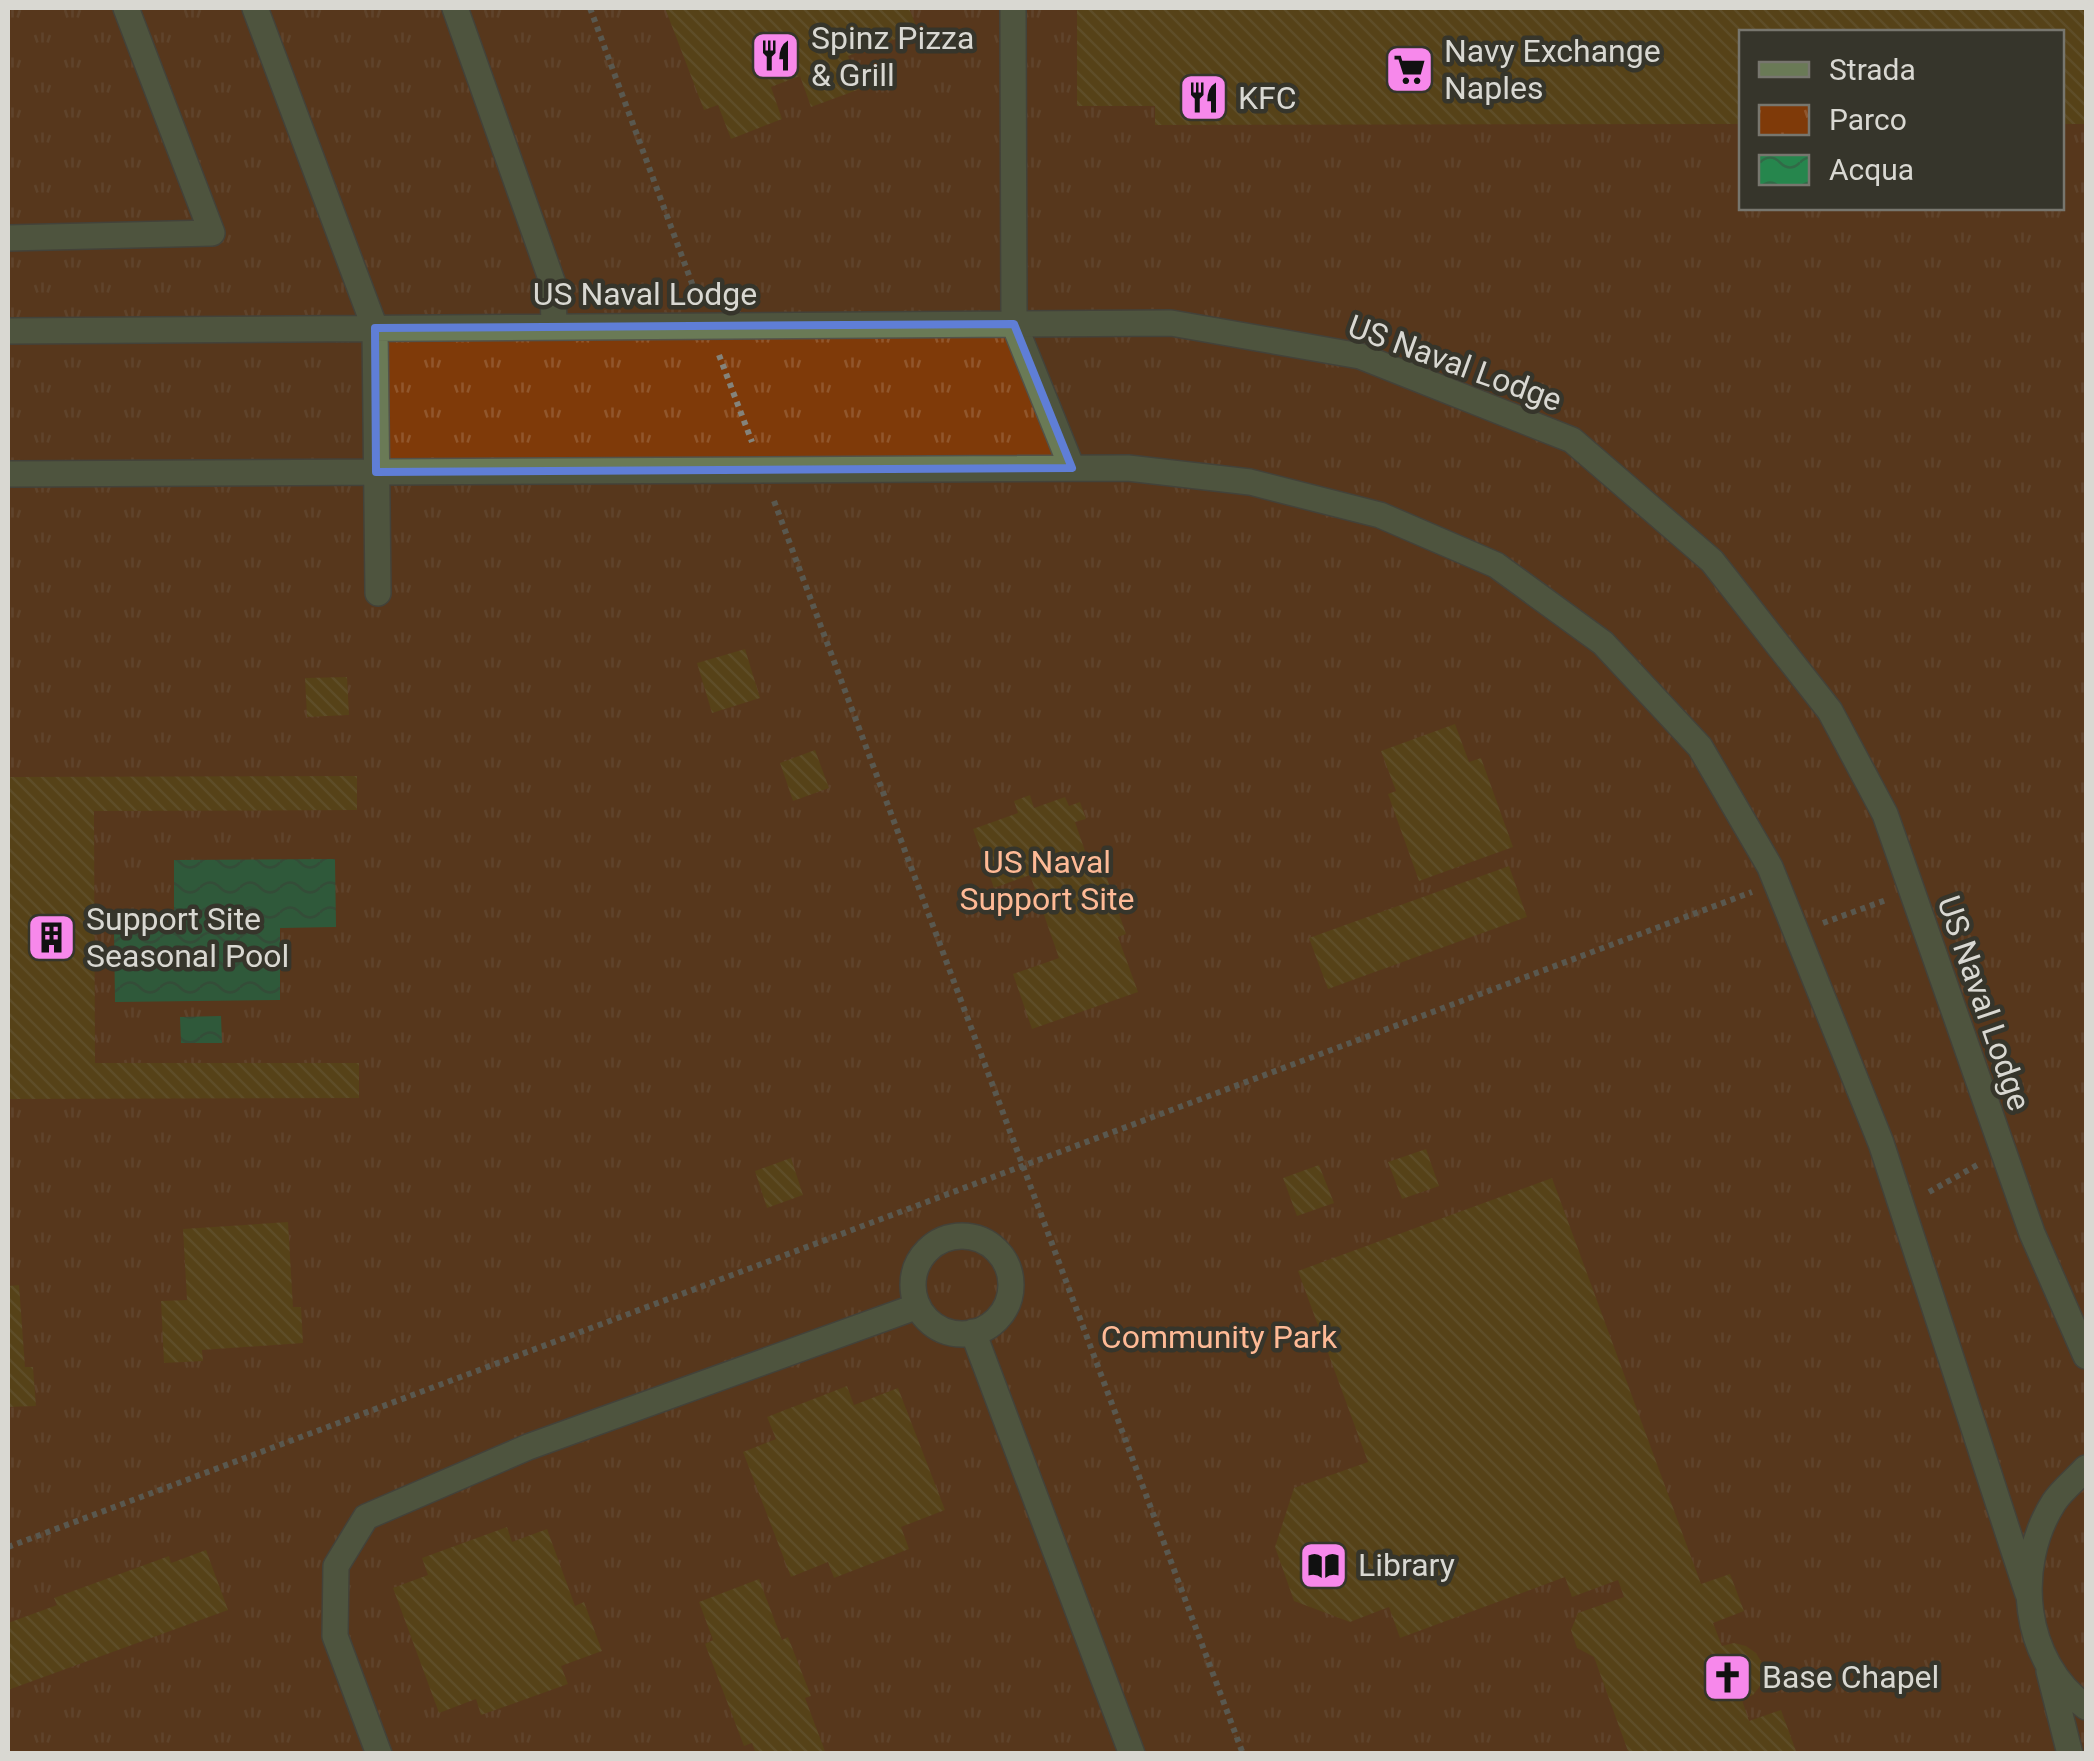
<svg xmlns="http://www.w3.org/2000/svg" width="2094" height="1761" viewBox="0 0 2094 1761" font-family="Roboto,sans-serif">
  <defs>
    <pattern id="park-tufts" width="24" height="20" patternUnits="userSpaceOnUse" patternTransform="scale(2.5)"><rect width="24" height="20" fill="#7f3a09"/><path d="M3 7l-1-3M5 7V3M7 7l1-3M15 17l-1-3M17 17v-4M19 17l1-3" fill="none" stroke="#91562c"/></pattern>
    <pattern id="water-waves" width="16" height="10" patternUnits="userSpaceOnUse" patternTransform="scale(2.5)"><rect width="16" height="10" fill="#26864d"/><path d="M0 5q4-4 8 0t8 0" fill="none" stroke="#316a47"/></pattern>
    <pattern id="building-back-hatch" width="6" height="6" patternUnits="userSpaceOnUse" patternTransform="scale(2.5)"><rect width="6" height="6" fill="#7c5200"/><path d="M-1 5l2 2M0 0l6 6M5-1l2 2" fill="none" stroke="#8e6a24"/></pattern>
  </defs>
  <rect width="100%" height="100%" fill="#36352b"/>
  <!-- park -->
  <path fill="url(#park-tufts)" fill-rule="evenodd" d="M8,8h2078v1745l-2078,1zM1742,32h320v176h-320z"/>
  <!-- water -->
  <path fill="url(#water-waves)" d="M335,859l1,68 -56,1v72l-165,2 -1,-73 60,-1v-68z
    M221,1016l1,27h-41l-1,-26z"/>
  <!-- building -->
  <path fill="url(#building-back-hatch)" d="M665,8h244l9,23 -70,25 12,33 -49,18 -11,-31 -29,11 11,32 -51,20 -13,-34 -14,5z
    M1077,8h1009v116h-24v-92h-320v92l-587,1v-19h-78z
    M745,649l15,49 -48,15 -15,-50z
    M347,677l2,38 -42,2 -2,-39z
    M1455,724l14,38 12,-4 32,89 -94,34 -31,-87 8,-3 -15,-40z
    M815,750l14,38 -36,13 -13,-38z
    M357,776v34l-263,1 1,252h264v35l-351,1v-322z
    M1030,795l4,13 31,-11 4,9 11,-4 6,17 -11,3 17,49 11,-4 23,67 -8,3 20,55 -106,37 -19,-55 46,-16 -29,-83 -36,13 -21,-59 45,-16 -4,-12z
    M1509,866l18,51 -199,72 -19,-51z
    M1426,1149l13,37 -37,13 -14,-37z
    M791,1158l12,37 -36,13 -12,-37z
    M1319,1165l15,38 -37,13 -14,-38z
    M1552,1178l149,406 29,-10 14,37 -31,12 9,23 12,-3 12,3 10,7 6,10 2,12 -4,11 -7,9 -11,5 7,21 32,-11 15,41 -167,3 -35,-97 -17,-9 -6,-18 7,-17 46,-16 -6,-17 -46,17 -7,-20 -165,61 -11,-31 -39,15 -56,-21 -19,-54 19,-59 74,-26 -70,-191z
    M288,1222l5,85h8l2,36 -101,7 1,11 -39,2 -3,-62 26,-1 -4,-71z
    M19,1285l6,82h8l3,39 -28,1v-121z
    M847,1386l7,19 44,-17 47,122 -44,17 8,22 -75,29 -6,-16 -37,15 -48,-125 33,-13 -9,-22z
    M507,1527l5,15 35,-13 28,77 9,-4 18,49 -41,15 7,18 -87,31 -5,-16 -37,14 -46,-125 35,-13 -6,-17z
    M206,1550l22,60 -220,80v-67l49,-18 -3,-7 115,-42 2,7z
    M759,1579l23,61 6,-3 23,59 -6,2 21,56h-70l-4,-11 -8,3 -39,-102 8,-4 -14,-38z"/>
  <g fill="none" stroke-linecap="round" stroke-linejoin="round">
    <defs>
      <path id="minor" d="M255,8l120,320 3,265
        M455,8l98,276 1,43
        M1013,8l1,316 58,144
        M8,238l204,-5 -86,-225
        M8,331l1163,-8 189,33 212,84 140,121 118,150 55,103 147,419 54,123
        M8,474l1120,-6 122,14 130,33 116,50 107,78 97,104 70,120 111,276 147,451
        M913 1285a49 49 0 1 1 98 0a49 49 0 1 1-98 0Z
        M973,1332l159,422
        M2086,1468c-10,11 -24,22 -32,34 -41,64 -32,159 32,205
        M2049,1671l21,83
        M379,1754l-44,-118 1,-70 30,-49 162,-70 390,-141"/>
    </defs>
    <!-- minor casing -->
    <use href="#minor" stroke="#535249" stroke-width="28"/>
    <!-- path -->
    <path stroke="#84837b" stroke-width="6" stroke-dasharray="5 5" stroke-linecap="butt" d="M590,8l107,289
      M719,355l33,87
      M774,501l469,1253
      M1823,923l63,-23
      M1929,1192l50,-28
      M8,1547l1744,-655"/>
    <!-- minor -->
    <use href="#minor" stroke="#6a7a56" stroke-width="25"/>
  </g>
  <!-- marked area -->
  <path d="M0 0H2094V1761H0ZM1014,324l58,144 -696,4 -1,-144z" fill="#36352b" fill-opacity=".55" fill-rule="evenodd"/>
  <path fill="none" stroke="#5f7ed6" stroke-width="8" stroke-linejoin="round" d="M1014,324l58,144 -696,4 -1,-144z"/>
  <!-- icons -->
  <defs>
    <symbol id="restaurant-square" viewBox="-11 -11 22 22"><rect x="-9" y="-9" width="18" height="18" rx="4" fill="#f788eb" stroke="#36352b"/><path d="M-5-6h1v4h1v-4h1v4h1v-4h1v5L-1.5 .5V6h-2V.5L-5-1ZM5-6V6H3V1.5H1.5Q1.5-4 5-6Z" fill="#111"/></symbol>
    <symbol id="supermarket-square" viewBox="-11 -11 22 22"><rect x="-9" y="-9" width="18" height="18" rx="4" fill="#f788eb" stroke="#36352b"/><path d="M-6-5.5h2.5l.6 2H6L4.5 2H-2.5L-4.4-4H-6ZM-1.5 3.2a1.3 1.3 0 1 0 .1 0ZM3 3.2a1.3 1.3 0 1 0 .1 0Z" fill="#111"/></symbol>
    <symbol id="building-square" viewBox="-11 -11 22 22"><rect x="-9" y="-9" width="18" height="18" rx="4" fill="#f788eb" stroke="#36352b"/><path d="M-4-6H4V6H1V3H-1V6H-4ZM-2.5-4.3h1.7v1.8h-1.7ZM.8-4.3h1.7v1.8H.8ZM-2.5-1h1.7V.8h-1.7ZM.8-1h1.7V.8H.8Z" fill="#111"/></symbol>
    <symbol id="library-square" viewBox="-11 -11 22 22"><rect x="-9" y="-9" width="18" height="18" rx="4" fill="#f788eb" stroke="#36352b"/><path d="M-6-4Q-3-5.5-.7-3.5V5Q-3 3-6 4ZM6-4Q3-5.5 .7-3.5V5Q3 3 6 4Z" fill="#111"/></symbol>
    <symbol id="church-square" viewBox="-11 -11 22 22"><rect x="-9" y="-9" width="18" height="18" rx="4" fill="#f788eb" stroke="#36352b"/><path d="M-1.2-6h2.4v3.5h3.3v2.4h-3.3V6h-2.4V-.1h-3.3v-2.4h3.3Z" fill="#111"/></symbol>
  </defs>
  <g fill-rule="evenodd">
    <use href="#restaurant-square" x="748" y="28" width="55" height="55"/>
    <use href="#supermarket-square" x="1382" y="42" width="55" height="55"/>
    <use href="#restaurant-square" x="1176" y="70" width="55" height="55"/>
    <use href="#building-square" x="24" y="910" width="55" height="55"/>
    <use href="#library-square" x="1296" y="1538" width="55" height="55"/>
    <use href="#church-square" x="1700" y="1650" width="55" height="55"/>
  </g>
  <g text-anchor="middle" stroke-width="9" stroke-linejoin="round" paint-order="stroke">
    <!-- poi labels -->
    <g font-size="32" fill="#d9d8d2" stroke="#36352b" text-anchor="start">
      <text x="811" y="49">Spinz Pizza<tspan x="811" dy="37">&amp; Grill</tspan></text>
      <text x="1444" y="62">Navy Exchange<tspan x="1444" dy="37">Naples</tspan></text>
      <text x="1238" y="109">KFC</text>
      <text x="86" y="930">Support Site<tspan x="86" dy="37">Seasonal Pool</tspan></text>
      <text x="1358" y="1576">Library</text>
      <text x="1762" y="1688">Base Chapel</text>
    </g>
    <!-- street labels -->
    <g font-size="32" fill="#d9d8d2" stroke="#36352b">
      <text x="645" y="305">US Naval Lodge</text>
      <text transform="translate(1455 363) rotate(20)" y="11">US Naval Lodge</text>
      <text transform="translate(1984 1003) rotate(71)" y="11">US Naval Lodge</text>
    </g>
    <!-- park labels -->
    <g font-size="32" fill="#feba96" stroke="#36352b">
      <text x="1047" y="873">US Naval<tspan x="1047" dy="37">Support Site</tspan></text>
      <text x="1219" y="1348">Community Park</text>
    </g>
  </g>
  <!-- border -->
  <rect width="2094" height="1761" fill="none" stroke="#d9d8d2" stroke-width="20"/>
  <!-- legend -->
  <rect x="1739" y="30" width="325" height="180" fill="#36352b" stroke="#77766e" stroke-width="2.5"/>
  <rect x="1759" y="62" width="50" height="15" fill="#6a7a56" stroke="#77766e" stroke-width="2.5"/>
  <text x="1829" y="80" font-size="30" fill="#d9d8d2">Strada</text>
  <rect x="1759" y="105" width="50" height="30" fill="url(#park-tufts)" stroke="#77766e" stroke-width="2.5"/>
  <text x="1829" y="130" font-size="30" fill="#d9d8d2">Parco</text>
  <rect x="1759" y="155" width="50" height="30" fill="url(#water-waves)" stroke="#77766e" stroke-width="2.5"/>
  <text x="1829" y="180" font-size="30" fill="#d9d8d2">Acqua</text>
</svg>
